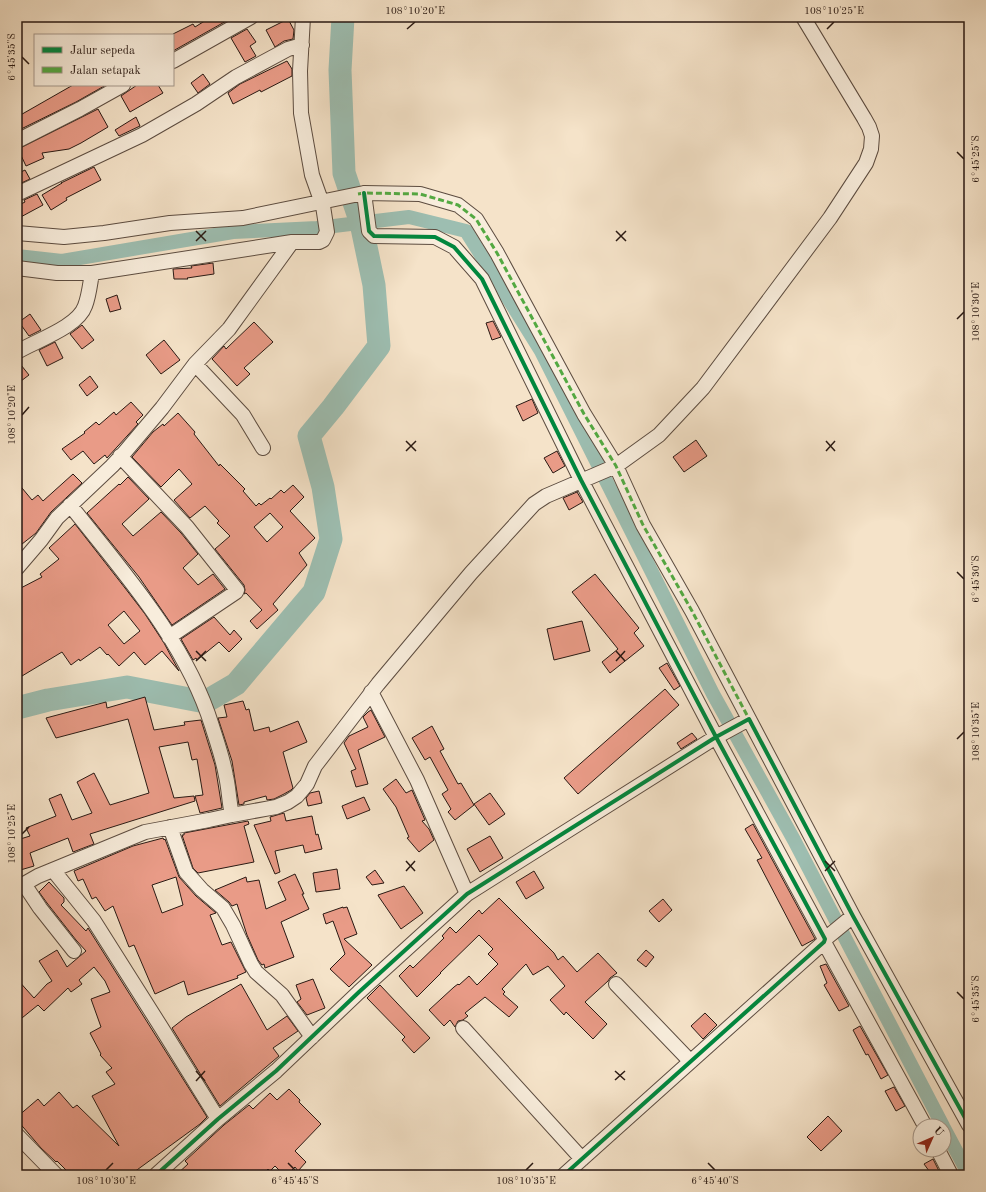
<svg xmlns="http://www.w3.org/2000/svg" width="986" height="1192" viewBox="0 0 986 1192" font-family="'Old Standard TT',serif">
  <rect width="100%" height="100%" fill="#f5e3c9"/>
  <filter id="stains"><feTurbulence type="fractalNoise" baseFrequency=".005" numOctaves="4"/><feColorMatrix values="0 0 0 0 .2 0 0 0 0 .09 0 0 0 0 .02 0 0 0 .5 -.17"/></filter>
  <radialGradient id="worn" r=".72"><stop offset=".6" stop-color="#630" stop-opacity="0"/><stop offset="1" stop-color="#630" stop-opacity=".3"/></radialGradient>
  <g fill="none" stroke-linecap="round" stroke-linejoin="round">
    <!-- canal -->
    <path stroke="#9dbeb1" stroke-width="14" d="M17,256l45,5 171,-29 84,-4 92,-11 57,14 75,120 172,343 81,146 149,286
      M944,1128l25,47"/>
    <!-- river -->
    <path stroke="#9dbeb1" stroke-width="23" d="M17,708l31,-8 79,-13 78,15 31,-18 78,-92 17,-53 -8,-52 -14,-51 24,-29 46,-61 -5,-61 -13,-62 -17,-50 -4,-103 3,-53"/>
  </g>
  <!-- building -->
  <path fill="#e99b87" stroke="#291913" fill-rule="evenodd" d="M211,17h15l2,3 -55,31v-17l20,-10 2,3z
    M288,19l6,11 -1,9 -9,2 -9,6 -9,-17z
    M247,29l9,13 -6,4 6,10 -11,6 -14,-24z
    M287,61l5,8v7l-31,16 -1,-2 -27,14 -5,-11 12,-9z
    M203,74l7,10 -12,9 -7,-10z
    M73,85h33l-30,17 -59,29v-14z
    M137,85h21l5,8 -33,19 -9,-16z
    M98,109l10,18 -27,16 -12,6 -27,4 2,5 -18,8 -8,-17z
    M136,117l4,9 -21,10 -4,-6z
    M94,167l7,13 -35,18 1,2 -16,10 -9,-15 20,-12h-1z
    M25,170l5,9 -13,6v-11z
    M37,194l6,11 -26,14v-13l8,-4 -1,-2z
    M213,263l1,11 -27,4 1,1h-14l-1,-10 19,-1 -1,-2z
    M117,295l4,14 -11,3 -4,-13z
    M30,314l11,16 -12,6 -10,-14z
    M493,321l8,16 -9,3 -6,-17z
    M254,322l19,20 -29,26 6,6 -13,12 -25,-27 12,-13 2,3z
    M82,325l12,15 -12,9 -12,-15z
    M164,340l16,20 -19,14 -15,-19z
    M55,342l8,16 -16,8 -8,-16z
    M17,360l12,15 -12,9z
    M90,376l8,11 -11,9 -8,-11z
    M532,399l6,14 -15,8 -7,-15z
    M131,402l12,13 -7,7 2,2 -31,34 -2,-3 -11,9 -11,-13 -12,9 -9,-11 23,-16 -1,-1 12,-10 3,3 15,-13 2,3z
    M178,413l17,19 -1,2 25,32 1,-2 25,25 -2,2 13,15 3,-3 2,2 9,-7 1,1 10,-9 3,3 9,-8 11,12 -14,14 25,27 -16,15 8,12 -34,39 5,6 -21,19 -7,-8 12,-11 -16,-17 -2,1 1,-4 -1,-5 -29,-36 15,-13 -13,-13 2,-2 -14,-15 -15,12 -16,-18 18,-16 -13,-15 -18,18 -29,-30 21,-25 10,-8 1,2zM270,513l13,14 -16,15 -13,-15z
    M696,440l11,16 -23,16 -11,-15z
    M557,451l8,15 -12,7 -9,-15z
    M73,474l9,9 -31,29 -15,21 -19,15v-66l15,18 6,-5 5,6z
    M128,477l21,22 -27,25 11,12 28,-24 20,21 17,21 -15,14 15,17 15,-11 12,15 -53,36 -33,-48 -52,-64 32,-29 1,1z
    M577,492l6,10 -14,8 -6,-12z
    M75,524l50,64 20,26 19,29 15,28 -17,-20 -17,14 -11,-13 -15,14 -11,-12 -1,1 -7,-8 -20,14 -1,-2 -8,6 -9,-13 -40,24 -5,-10v-76l25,-13 -2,-3 19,-15 -10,-11zM124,611l16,20 -16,13 -16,-19z
    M595,574l44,54 -5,5 10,13 -34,27 -8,-11 16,-13 -46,-57z
    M214,617l16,18 4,-5 8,9 -13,13 -10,-10 -22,18 -1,-2 -3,2 -12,-21z
    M582,621l8,30 -36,9 -7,-31z
    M667,663l13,23 -6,4 -15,-22z
    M665,689l14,16 -101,89 -14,-16z
    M145,697l9,33 31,-5 -1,-3 17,-2 14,45 7,43 -22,5 -5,-17 8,-1 -6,-36 -5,1 -4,-18 -29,5 15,51 20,-2 1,5 -105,33 4,10 -21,8 -5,-14 -38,15 4,13 -17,5v-31l13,-4 -4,-8 30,-12 -7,-17 12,-5 11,26 20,-7 -15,-31 17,-9 16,32 39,-12 -21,-74 -72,19 -10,-20 60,-16 1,6z
    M243,701l3,9 3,-1 5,22 15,-4 1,5 28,-11 9,21 -24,10 10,36 -2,2 -7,4 -10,5 -7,1 -1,-4 -22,6v2l-5,1 -7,-44 -14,-43 9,-1 -3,-12z
    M371,710l14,27 -27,13 10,34 -12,3 -5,-16 5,-2 -12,-26 5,-7 19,-9 -5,-10 5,-5z
    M432,726l12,23 -4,2 18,33 3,-1 13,22 -19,15 -7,-8 3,-3 -9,-15 6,-4 -18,-33 -5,3 -13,-22z
    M692,733l5,6 -16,10 -4,-6z
    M396,779l10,14 6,-3 13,30 -3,1 7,8 5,11 -15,12 -12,-14 2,-1 -13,-30 -13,-18z
    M319,791l3,12 -14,3 -2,-8 4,-5z
    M490,793l15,21 -16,11 -15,-21z
    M364,797l6,13 -23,9 -5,-13z
    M284,813l2,8 26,-5 4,19 2,-1 4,15 -17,4 -2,-8 -28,6 5,21 -5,2 -21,-49 17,-4 -1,-4z
    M248,821l1,3 -5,2 10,36 -56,11 -5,-5 -11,-33h2v-2z
    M753,824l62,115 -13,7 -45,-86 5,-2 -17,-29z
    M490,836l13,22 -23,14 -13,-23z
    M163,838l1,2 1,-1 14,38 17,19 20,17 -6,2 12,30 9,-3 15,30 -9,4 1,2 -50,17 -4,-14 -29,13 -21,-49 -5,2 -16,-41 -8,5 -9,-14 -4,2 -9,-20 -5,2 -4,-10 59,-25zM176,877l7,28 -21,8 -10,-28z
    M337,869l3,20 -24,3 -3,-19z
    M375,870l9,13 -12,2 -6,-8z
    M534,871l10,17 -18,11 -10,-17z
    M295,874l9,20h-2l7,15 -28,13 13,35 -29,11 -1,-4 -2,1 -4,-5 -11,-25 -10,-31 -5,2 -3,-4 -14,-12 31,-13 1,5 12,-2 7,29 20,-9 -8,-18z
    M49,882l15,16v4l-3,3 25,26 2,-3 119,189 -7,7 -70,51h-59l-14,-14 -1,1 -15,-14 -24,-28v-3l21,-18 6,7 15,-14 14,16 4,-3 42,41 -27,-50 23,-12 -9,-12 6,-4 -12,-13 1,-1 -11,-21 11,-6 -10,-28 19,-7 -5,-11 -11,-14 -15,13 3,4 -11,8 -3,-4 -24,23 -6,-6 -21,17v-43l17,19 13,-14 5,-3 -13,-20 18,-11 10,17 19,-16 -10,-11 -29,-37 -8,-11z
    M404,886l19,27 -22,16 -22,-32 -1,-2z
    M499,898l55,55 4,7 5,-4 14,16 21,-19 19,20 -7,5 -2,3 -23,21 22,22 -14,15 -27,-27 -2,3 -14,-15 15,-14 -17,-20 -15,9 -7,-11 -24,25 3,3 -2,2 15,13 -9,10 -24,-20 -20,16 3,3 -5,4 -5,1 -3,6 -5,-7 -6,6 -15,-16 25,-23 4,-3 1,1 10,-9 8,9 21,-21 -10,-10 5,-5 -14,-14 -39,38h1l-24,24 -18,-21 11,-11 3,3 31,-30 -2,-2 8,-9 6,6 23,-23 3,4z
    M663,899l9,11 -13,12 -10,-11z
    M343,907v1l4,-1 10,27 -13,5 28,26 -23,22 -19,-18 15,-15 -12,-33 -7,3 -3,-10z
    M646,950l8,7 -8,10 -9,-7z
    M826,964l23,42 -10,5 -15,-26 3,-2 -7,-17z
    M313,979l12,29 -18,7 -10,-13 4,-3 -5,-14z
    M241,984l26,46 20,-14 11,15 -25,17 6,8 -59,50 -48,-78 14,-11z
    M380,985l50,53 -16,15 -12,-13 3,-3 -38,-39z
    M705,1013l12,12 -14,14 -12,-13z
    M860,1026l28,49 -7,4 -13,-25 -2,1 -13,-25z
    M894,1087l11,19 -9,5 -11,-20z
    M289,1089l11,11 -1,2 22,22 -26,27 11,11 -8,9 -3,-4 -8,8h-3l-9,-9 -5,5 -2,-2 -6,6h-86l12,-11 -3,-3 39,-36 25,-20 4,4 17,-16 7,7z
    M828,1116l14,15 -21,20 -14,-14z
    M933,1159l8,16h-9l-8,-11z"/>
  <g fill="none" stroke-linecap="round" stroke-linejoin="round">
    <defs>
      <path id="street" d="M173,61l78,-44
        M17,141l63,-32 43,-24
        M364,193l5,38 5,5 61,1 19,10 28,32 99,201 135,257 109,202 -1,3 -260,233
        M17,194l125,-59 54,-31 40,-27 52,-28 14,-4
        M17,233l47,4 40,-4 66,-10 73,-5 121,-25 56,1 38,11 18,14 21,34 87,161 32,52 27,59 49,86 57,108
        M17,268l40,5h35l200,-31
        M17,352c18,-11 61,-25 68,-46 4,-10 5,-22 7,-33
        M195,364l48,51 20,33
        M120,456l67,71 50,63 -1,2 -67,45
        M17,568l24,-28 16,-22 55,-52 12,-13 38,-45 33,-44 34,-35 63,-87h27l4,-2 4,-8 -4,-26 -11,-31 -11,-62 -1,-42 3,-54
        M371,692l46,88 50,114
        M232,815l44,-8 12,-5 9,-6 10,-12 8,-18 63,-82 93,-111 63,-69 12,-8 70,-30 43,-31 44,-47 127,-170 36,-55 5,-14 1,-13 -3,-9 -5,-9 -61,-101
        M170,827l16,45 16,18 21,18 10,17 18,39 5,8 26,23 30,42
        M53,870l41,51 67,106 57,92
        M24,884l16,24 34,43
        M17,888l21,-12 107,-44 64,-12 23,-5c-3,-13 -3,-26 -6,-39 -3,-17 -9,-34 -14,-50 -26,-84 -88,-153 -142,-221
        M825,939l28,-23
        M824,942l101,184
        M616,984l74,77
        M463,1028l119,131
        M17,1135l39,40
        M938,1150l13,25
        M156,1175l62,-56 58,-48 83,-79 108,-98 249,-157 33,-18 104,197 116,209"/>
    </defs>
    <!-- street casing -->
    <use href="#street" stroke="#5c4c40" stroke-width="16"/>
    <!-- street -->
    <use href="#street" stroke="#f8eddc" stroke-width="14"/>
    <!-- quiet -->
    <path stroke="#53a942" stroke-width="3" stroke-dasharray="6 3" stroke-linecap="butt" d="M358,194l6,-1 56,1 38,11 18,14 21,34 87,161 32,52 27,59 49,86 57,108"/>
    <defs>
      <path id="cycleway" d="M364,193l5,38 5,5 61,1 19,10 28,32 99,201 135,257 109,202 -1,3 -260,233
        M156,1175l62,-56 58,-48 83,-79 108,-98 249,-157 33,-18 104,197 116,209"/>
    </defs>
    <!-- cycleway casing -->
    <use href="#cycleway" stroke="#f8eddc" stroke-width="6"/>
    <!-- cycleway -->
    <use href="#cycleway" stroke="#00873e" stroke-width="4"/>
  </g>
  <!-- ticks -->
  <path fill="none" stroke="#291913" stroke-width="1.5" d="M407,29l8,-7M827,29l7,-7M22,57l7,7M957,152l7,7M196,231l10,10M616,231l10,10M196,241l10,-10M616,241l10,-10M957,319l7,-7M22,415l7,-8M406,441l10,10M826,441l9,10M406,451l10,-10M826,451l9,-10M957,572l7,7M196,651l10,10M616,651l9,10M196,661l10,-10M616,661l9,-10M957,739l7,-7M22,834l7,-7M406,861l9,10M825,861l10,10M406,871l9,-10M825,871l10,-10M957,992l7,7M196,1071l9,10M615,1071l10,9M615,1080l10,-9M196,1081l9,-10M288,1163l7,7M708,1163l7,7M106,1170l7,-7M526,1170l7,-7"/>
  <!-- margin -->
  <rect width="986" height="1192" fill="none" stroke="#f5e3c9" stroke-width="44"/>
  <!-- legend -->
  <rect x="34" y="34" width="140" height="52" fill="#f8eddc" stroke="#a5988c"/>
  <rect x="42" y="47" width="20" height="6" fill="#00873e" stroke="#a5988c"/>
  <text x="70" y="54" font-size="12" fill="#291913">Jalur sepeda</text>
  <rect x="42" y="67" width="20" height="6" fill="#53a942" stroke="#a5988c"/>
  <text x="70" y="74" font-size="12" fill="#291913">Jalan setapak</text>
  <!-- north arrow -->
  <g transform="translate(932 1138) rotate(45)"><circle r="19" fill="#f8eddc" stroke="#a5988c"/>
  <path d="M0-3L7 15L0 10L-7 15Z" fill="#8f2418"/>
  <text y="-6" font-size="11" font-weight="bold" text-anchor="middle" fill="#291913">U</text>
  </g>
  <rect x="22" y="22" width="942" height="1148" fill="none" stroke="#291913" stroke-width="1.5"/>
  <g font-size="10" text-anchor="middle" fill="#291913">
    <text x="415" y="14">108°10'20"E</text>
    <text x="834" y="14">108°10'25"E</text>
    <text transform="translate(11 57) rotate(-90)" y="4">6°45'35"S</text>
    <text transform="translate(975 159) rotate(-90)" y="4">6°45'25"S</text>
    <text transform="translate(975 312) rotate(-90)" y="4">108°10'30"E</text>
    <text transform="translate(11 415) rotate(-90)" y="4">108°10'20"E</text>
    <text transform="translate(975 579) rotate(-90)" y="4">6°45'30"S</text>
    <text transform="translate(975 732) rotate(-90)" y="4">108°10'35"E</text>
    <text transform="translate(11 834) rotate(-90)" y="4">108°10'25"E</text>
    <text transform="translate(975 999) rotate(-90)" y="4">6°45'35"S</text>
    <text x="106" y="1184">108°10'30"E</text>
    <text x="295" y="1184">6°45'45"S</text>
    <text x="526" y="1184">108°10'35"E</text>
    <text x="715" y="1184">6°45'40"S</text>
  </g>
  <rect width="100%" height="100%" filter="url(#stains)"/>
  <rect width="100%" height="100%" fill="url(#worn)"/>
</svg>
